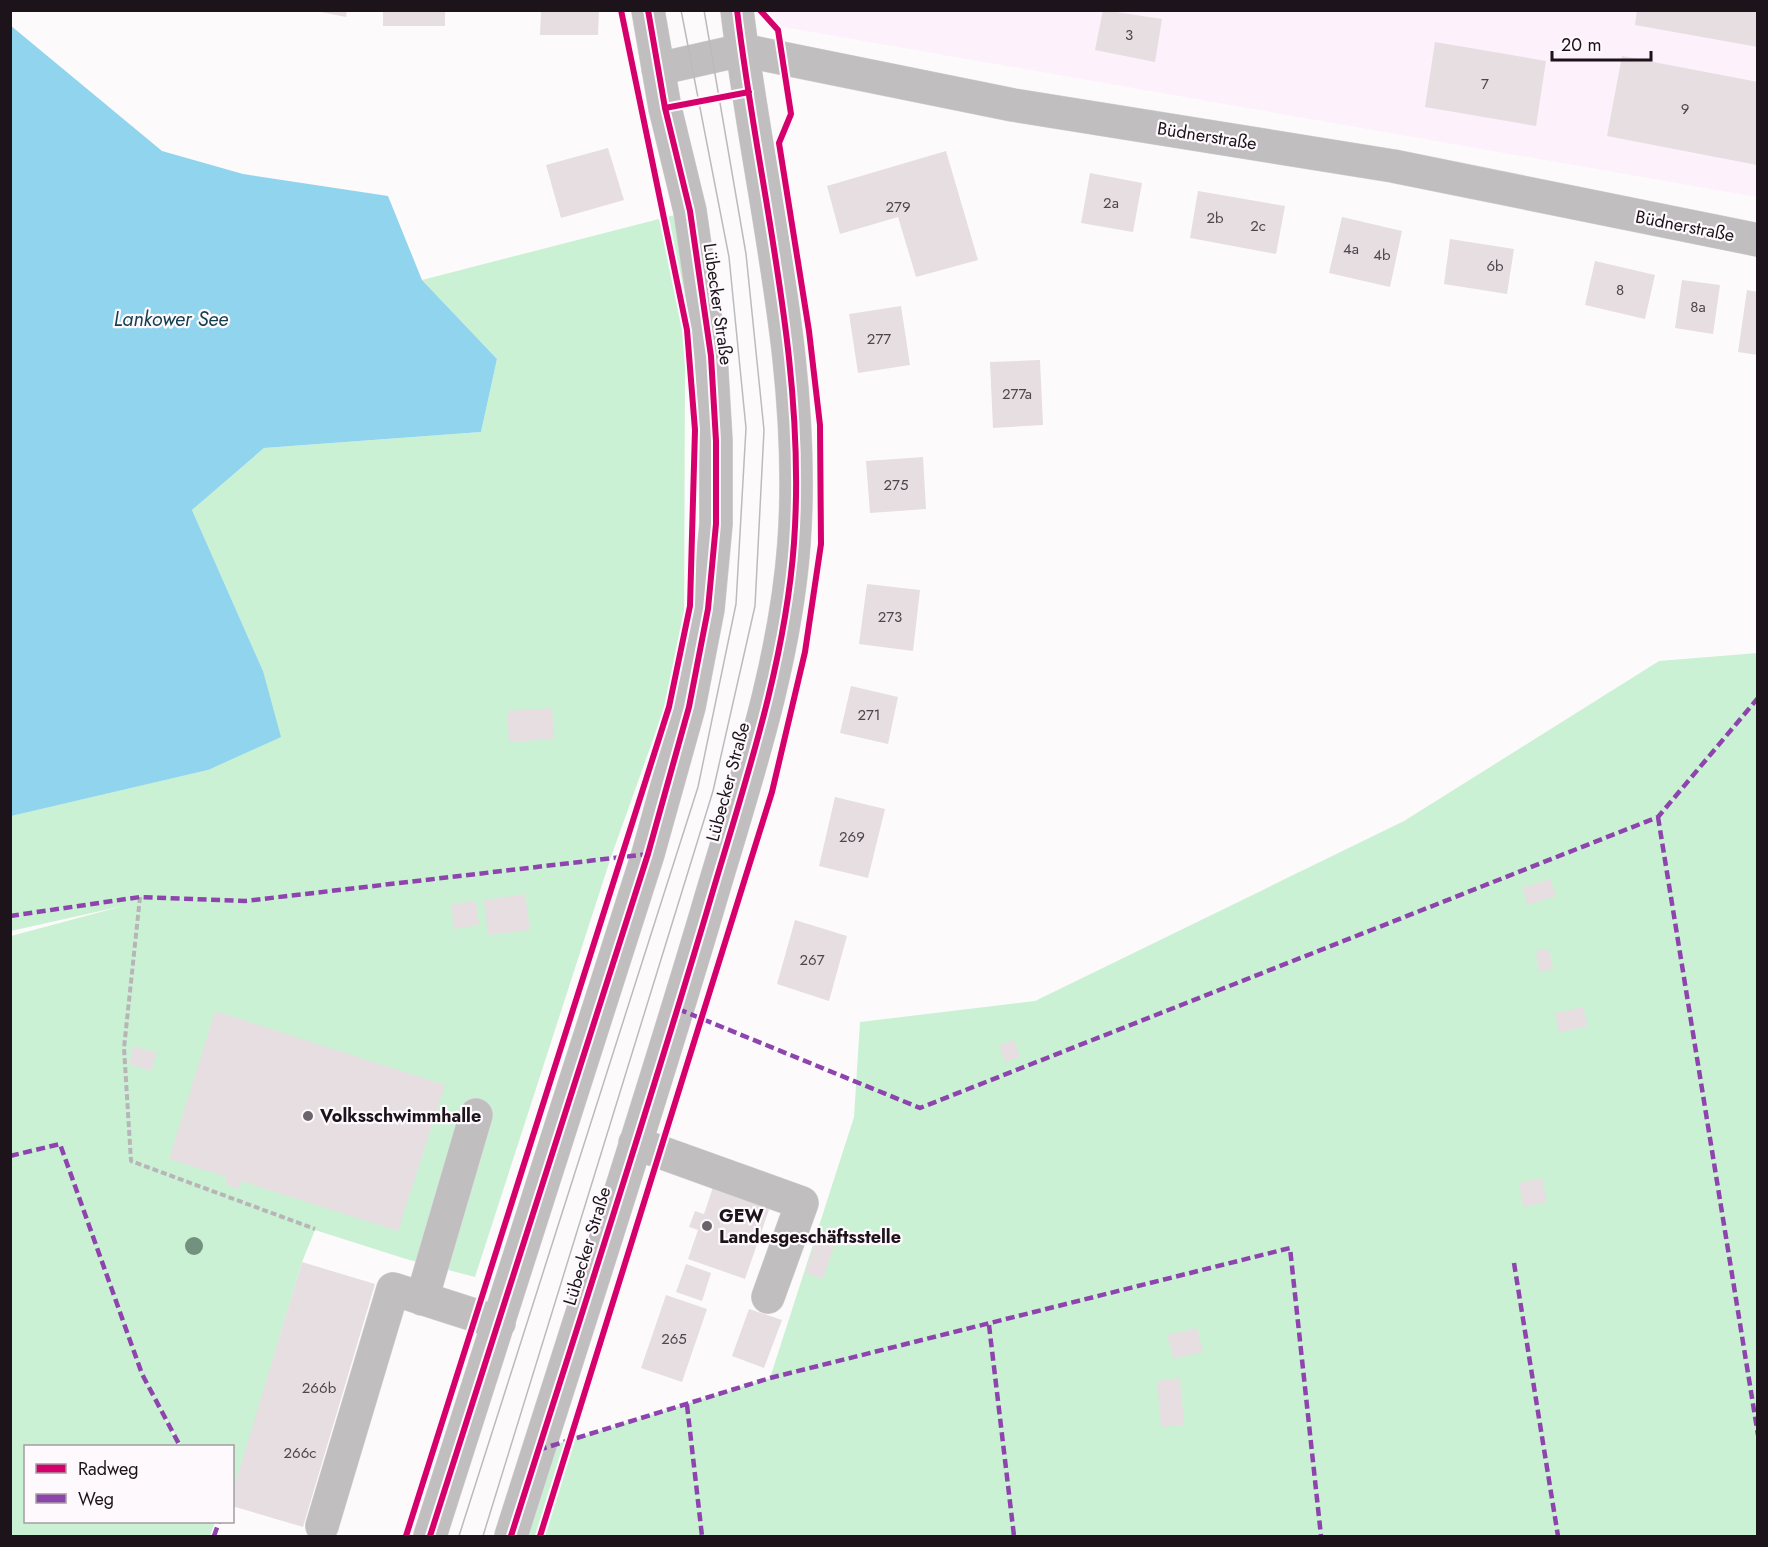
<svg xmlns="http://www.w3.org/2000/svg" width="1768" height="1547" viewBox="0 0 1768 1547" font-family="Jost,sans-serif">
  <rect width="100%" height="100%" fill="#fdfafc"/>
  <!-- built -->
  <path fill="#fdf1fb" d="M769,11h988v186l-985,-172z"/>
  <!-- green -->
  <path fill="#cbf1d4" d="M690,211l-5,159 -1,283 -73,204 -136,420 -69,-18 -91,-29 -13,32 -69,232 -1,-48h-51l-23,-43 20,43h-152v76h189l-5,14h-199v-600l112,-30 -112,25 -1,-115 198,-46 55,-99 -71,-161 72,-62 217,-16 16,-73 -75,-79z
    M1757,653v883h-1245l26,-86 232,-72 84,-261 6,-95 175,-21 369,-180 255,-160z"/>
  <!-- water -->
  <path fill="#90d4ee" d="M10,25l152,126 81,23 145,22 34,84 75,79 -16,73 -217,16 -72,62 71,161 18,66 -73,33 -197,46z"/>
  <!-- building -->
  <path fill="#e6dee1" d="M311,10h36l-1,7z
    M383,10h62v16h-62z
    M541,10h58l-1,25h-58z
    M1103,10l59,9 -7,43 -60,-12z
    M1637,10h121v37l-123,-22z
    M1435,42l111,19 -10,65 -111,-19z
    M1622,56l136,26 -1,83 -150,-29z
    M608,148l16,52 -63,18 -15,-53z
    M946,151l32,109 -62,17 -18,-60 -58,17 -13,-48z
    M1090,173l52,10 -9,49 -52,-9z
    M1198,191l87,15 -9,48 -86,-16z
    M1342,217l60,14 -12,56 -61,-14z
    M1450,239l64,10 -7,45 -63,-10z
    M1595,261l60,14 -10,44 -60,-14z
    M1682,280l38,5 -7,49 -38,-6z
    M1747,290l11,2v63l-20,-3z
    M901,306l9,59 -52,8 -9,-59z
    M1040,360l3,65 -50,3 -3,-66z
    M923,457l3,52 -56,4 -4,-52z
    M867,584l53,6 -7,61 -54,-7z
    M851,686l47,11 -10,47 -48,-11z
    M552,708l2,31 -45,3 -2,-31z
    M835,797l50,12 -17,69 -49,-12z
    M1550,879l6,17 -28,9 -6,-17z
    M525,894l5,36 -42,5 -4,-35z
    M476,901l3,24 -25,4 -3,-25z
    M795,920l52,16 -18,65 -52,-17z
    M1549,949l4,20 -14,3 -3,-21z
    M1583,1007l5,19 -29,7 -4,-20z
    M215,1011l230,74 -47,146 -157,-50 -2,8 -14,-5 2,-7 -58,-18z
    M1014,1040l6,17 -15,5 -6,-17z
    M133,1046l24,7 -6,18 -22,-7z
    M1542,1178l5,24 -24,5 -4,-24z
    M714,1184l57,20 -26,75 -57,-20 10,-29 -9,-3 6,-16 9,3z
    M819,1231l18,6 -14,42 -18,-6z
    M302,1262l73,22 -72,243 -71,-21v-12z
    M686,1264l25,9 -9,28 -26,-9z
    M666,1295l41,14 -25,73 -41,-14z
    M749,1309l33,11 -18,48 -32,-12z
    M1197,1328l6,24 -29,7 -7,-24z
    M1180,1378l4,47 -23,2 -4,-46z"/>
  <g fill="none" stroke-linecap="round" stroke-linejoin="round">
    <defs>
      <path id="minor" d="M658,69l84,-19 271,55 380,61 365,74
        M635,1143l167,60 -34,94
        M422,1299l54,-184
        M322,1526l71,-237 106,34
        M430,1536l218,-682 41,-147 19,-98 8,-85v-83l-5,-85 -21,-145 -25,-103 -17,-98
        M511,1536c66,-208 134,-416 196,-625 35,-120 78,-243 87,-368 13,-180 -36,-355 -57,-533"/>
    </defs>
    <!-- minor casing -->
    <use href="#minor" stroke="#d8d6d8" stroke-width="34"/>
    <!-- path -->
    <path stroke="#b8b5b8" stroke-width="4" stroke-dasharray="6 3" stroke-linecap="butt" d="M140,897l-16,151 7,113 184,68"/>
    <!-- minor -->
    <use href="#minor" stroke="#c1bec0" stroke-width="33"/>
    <!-- tram -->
    <path stroke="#bdbabd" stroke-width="1.5" d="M459,1536l239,-749 38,-183 10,-176 -17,-171 -48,-247
      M483,1536l230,-745 42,-185 9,-176 -18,-176 -42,-244"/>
    <!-- quiet -->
    <path stroke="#8e44ad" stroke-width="4.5" stroke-dasharray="9 4.5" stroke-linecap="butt" d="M1658,817l100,618
      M10,916l130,-19 105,4 403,-47
      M678,1009l242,99 738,-291 100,-119
      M10,1156l50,-12 82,230 38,72
      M1514,1263l44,273
      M989,1325l25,211
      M687,1405l15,131
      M538,1450l232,-72 520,-130 31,288
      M214,1536l5,-14"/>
    <defs>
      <path id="cycleway" d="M665,108l84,-16
        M406,1536l263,-829 21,-101 5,-176 -8,-100 -66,-320
        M430,1536l218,-682 41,-147 19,-98 8,-85v-83l-5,-85 -21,-145 -25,-103 -17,-98
        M511,1536c66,-208 134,-416 196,-625 35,-120 78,-243 87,-368 13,-180 -36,-355 -57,-533
        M540,1536l232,-744 33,-140 16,-108 -1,-119 -11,-94 -30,-188 12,-29 -13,-84 -18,-20"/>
    </defs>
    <!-- cycleway casing -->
    <use href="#cycleway" stroke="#fef9fd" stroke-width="10"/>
    <!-- cycleway -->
    <use href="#cycleway" stroke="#d6006c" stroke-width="6"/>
  </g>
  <!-- trees -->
  <circle fill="#72917f" cx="194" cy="1246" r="9"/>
  <!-- markers -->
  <g fill="#6b646a" stroke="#fef9fd" stroke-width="2">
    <circle cx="308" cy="1116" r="6"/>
    <circle cx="707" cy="1226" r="6"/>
  </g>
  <g text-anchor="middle" stroke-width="4.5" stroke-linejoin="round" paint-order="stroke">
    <!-- number labels -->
    <g font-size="15" fill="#4e464c">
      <text x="1129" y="40">3</text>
      <text x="1485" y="89">7</text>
      <text x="1685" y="114">9</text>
      <text x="1111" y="208">2a</text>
      <text x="898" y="212">279</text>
      <text x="1215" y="223">2b</text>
      <text x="1258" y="231">2c</text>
      <text x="1351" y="254">4a</text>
      <text x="1382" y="260">4b</text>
      <text x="1495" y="271">6b</text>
      <text x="1620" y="295">8</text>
      <text x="1698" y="312">8a</text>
      <text x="879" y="344">277</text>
      <text x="1017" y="399">277a</text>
      <text x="896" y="490">275</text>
      <text x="890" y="622">273</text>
      <text x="869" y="720">271</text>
      <text x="852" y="842">269</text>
      <text x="812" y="965">267</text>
      <text x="674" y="1344">265</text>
      <text x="319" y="1393">266b</text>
      <text x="300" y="1458">266c</text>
    </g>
    <!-- street labels -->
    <g font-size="18" fill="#1c131b" stroke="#fef9fd">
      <text transform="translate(1207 136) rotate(9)" y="6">Büdnerstraße</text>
      <text transform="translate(1685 226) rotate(11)" y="6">Büdnerstraße</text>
      <text transform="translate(718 304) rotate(82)" y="6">Lübecker Straße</text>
      <text transform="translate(728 782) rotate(-75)" y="6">Lübecker Straße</text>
      <text transform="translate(587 1246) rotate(-73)" y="6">Lübecker Straße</text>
    </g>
    <!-- poi labels -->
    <g font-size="18" font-weight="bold" fill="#1c131b" stroke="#fef9fd" text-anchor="start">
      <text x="320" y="1122">Volksschwimmhalle</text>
      <text x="719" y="1222">GEW<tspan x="719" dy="21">Landesgeschäftsstelle</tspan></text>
    </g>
    <!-- water labels -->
    <g font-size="20" font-style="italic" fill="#123e4d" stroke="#fef9fd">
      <text x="171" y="326">Lankower See</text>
    </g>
  </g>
  <!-- border -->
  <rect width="1768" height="1547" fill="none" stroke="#1c131b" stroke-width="24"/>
  <!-- legend -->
  <rect x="24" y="1445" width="210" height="78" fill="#fef9fd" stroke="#a49da3" stroke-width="1.5"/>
  <rect x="36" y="1464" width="30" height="9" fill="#d6006c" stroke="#a49da3" stroke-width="1.5"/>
  <text x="78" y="1475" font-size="18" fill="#1c131b">Radweg</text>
  <rect x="36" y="1494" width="30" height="9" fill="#8e44ad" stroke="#a49da3" stroke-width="1.5"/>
  <text x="78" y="1505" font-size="18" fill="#1c131b">Weg</text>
  <!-- scale -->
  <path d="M1552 51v9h99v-9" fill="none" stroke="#1c131b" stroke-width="3"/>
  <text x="1561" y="51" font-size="18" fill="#1c131b" stroke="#fef9fd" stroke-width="4.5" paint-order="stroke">20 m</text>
</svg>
